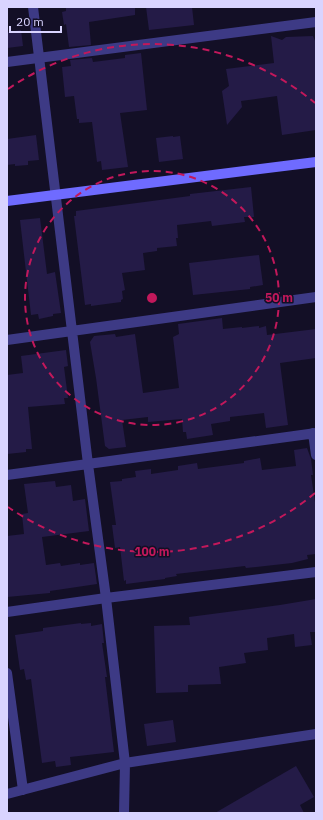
<svg xmlns="http://www.w3.org/2000/svg" width="323" height="820" viewBox="0 0 323 820" font-family="'IBM Plex Sans',sans-serif">
  <rect width="100%" height="100%" fill="#130f26"/>
  <!-- building -->
  <path fill="#241b47" d="M66,7h69v8l-46,7 2,23 -22,2 -3,-23 -2,1 -2,-13 4,-1z
    M146,7h46l2,18 -45,5z
    M21,30l2,16 -16,2v-16z
    M271,36l11,4 4,-3 27,-1 3,7v87l-34,5 -5,-39 -36,5 1,6 -15,18 -5,-34 7,-5 -3,-17 48,-6z
    M141,53l6,57 -27,3 8,54 -26,3 -1,-9 -4,1 -5,-40 -13,1v-4h-2l-3,-23 -9,1 -3,-30 9,-1 -1,-6 22,-2 1,4 32,-4v-3z
    M36,135l3,25 -11,1v4l-13,1v-2l-8,1v-26z
    M173,136v1l7,-1 3,23 -24,3 -3,-24z
    M251,187l3,30h-10l1,5 -33,4 -1,-5 -34,4 1,13h-2l1,8 -20,2v3l-14,2 2,17 -23,3 3,17 -3,1 1,8 -2,1v2l-30,4v-2l-6,1 -11,-89h2v-5l114,-15v-2z
    M40,218l7,56 8,-2 6,41 -8,1v2l-14,3 -1,-5 -7,1 -11,-95z
    M259,255l4,30 -13,2v2l-57,6 -4,-32z
    M222,318l1,11 19,-2v1l17,-2v2l7,-2 1,9 49,-6v29l-36,5 8,62 -22,3 -2,-15 -34,4v4l-19,3 2,11 -26,4 -1,-7h-3l-1,-13 -34,3v-5l-26,3 4,27 -17,2 -4,-3 -9,-68 -6,-36 4,-6 21,-2 1,3 19,-3 8,59 36,-5 -6,-51 6,-3 -1,-10z
    M66,350l2,16 -4,1 4,31h-4l1,6 -37,3 4,42h-6v3l-19,2v-79l16,-2 -2,-17z
    M307,448l4,11 2,16h-2l5,34v45l-9,1 1,4 -16,4 -46,5 -1,-2 -69,8 1,2 -12,2v1l-39,5v-4l-2,1 -4,-34 -5,1 -3,-23h4l-6,-43 12,-1v-2l14,-2 -1,-6 16,-2v5l27,-4v-4l19,-3 1,6 46,-6v-2l16,-3 2,12 34,-4 -2,-16z
    M55,481l1,6 15,-2 2,16 12,-2 4,32 -47,6 4,28 14,-2 1,3 19,-3v2l14,-2 3,21 -47,7v2l-43,4v-61l17,-2 -2,-20 6,-1 -4,-29z
    M316,599v33h-6l2,13 -17,2 -1,-13 -27,4 1,12 -24,3 2,10 -27,4 2,17 -33,1v7l-32,1 -2,-67 36,-1 -1,-8 91,-12z
    M81,623v1l10,-1v3l11,-2 2,19h-2l5,34h-2l9,75 -44,5 1,8 -15,2 -1,-6 -13,2 -11,-84 -5,1 -2,-11 -4,1 -5,-35 28,-4v-3z
    M173,720l3,22 -29,4 -3,-22z
    M296,766l18,31 -14,8 4,8h-89z"/>
  <g fill="none" stroke-linecap="round" stroke-linejoin="round">
    <!-- street -->
    <path stroke="#3d3a85" stroke-width="10" d="M33,7l55,457 18,134 19,165 -1,50
      M7,62l309,-40
      M7,340l309,-43
      M313,433l3,22
      M7,475l309,-42
      M7,612l99,-14 210,-26
      M7,673l16,117
      M7,794l118,-31 191,-29"/>
    <!-- secondary -->
    <path stroke="#6f6bff" stroke-width="10" d="M7,201l309,-39"/>
  </g>
  <!-- distance rings -->
  <g fill="none" stroke="#c2185b" stroke-width="2" stroke-dasharray="7 5">
    <circle cx="152" cy="298" r="127"/>
    <path d="M315 493A254 254 0 0 1 8 507M8 89A254 254 0 0 1 315 103"/>
  </g>
  <circle cx="152" cy="298" r="6" fill="#c2185b" stroke="#130f26" stroke-width="2"/>
  <g font-size="12" text-anchor="middle" font-weight="bold" fill="#c2185b" stroke="#130f26" stroke-width="3" stroke-linejoin="round" paint-order="stroke">
    <text x="279" y="302">50 m</text>
    <text x="152" y="556">100 m</text>
  </g>
  <!-- border -->
  <rect width="323" height="820" fill="none" stroke="#d9d4ff" stroke-width="16"/>
  <!-- scale -->
  <path d="M10 26v6h51v-6" fill="none" stroke="#d9d4ff" stroke-width="2"/>
  <text x="16" y="26" font-size="12" fill="#d9d4ff" stroke="#130f26" stroke-width="3" paint-order="stroke">20 m</text>
</svg>
